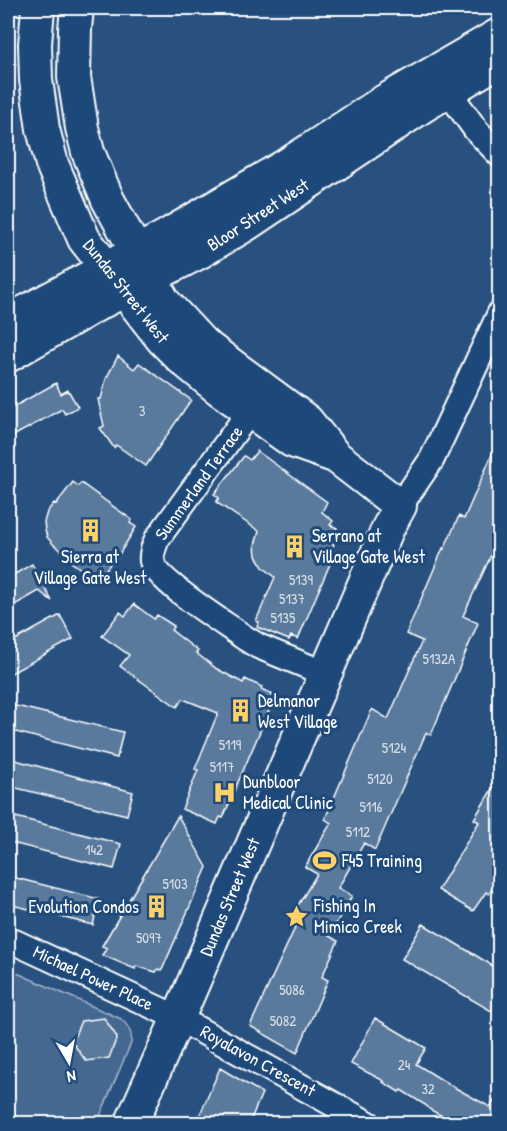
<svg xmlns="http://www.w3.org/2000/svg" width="507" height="1131" viewBox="0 0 507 1131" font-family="'Patrick Hand',sans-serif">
  <rect width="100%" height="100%" fill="#28517f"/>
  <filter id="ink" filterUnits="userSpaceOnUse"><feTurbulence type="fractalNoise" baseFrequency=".0167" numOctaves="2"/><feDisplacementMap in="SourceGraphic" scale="12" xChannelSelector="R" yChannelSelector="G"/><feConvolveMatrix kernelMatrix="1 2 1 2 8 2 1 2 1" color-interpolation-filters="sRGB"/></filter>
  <g filter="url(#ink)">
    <!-- green -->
    <path fill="#446890" stroke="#a2b4c8" stroke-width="1.5" d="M8,969l113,50c8,7 12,14 10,24l-34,80 -89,1z"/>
    <!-- building -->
    <path fill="#5a7a9d" stroke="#fff" stroke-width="1.5" d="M118,356l16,13 5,-6 52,37 -45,66 -30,-21 -2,3 -14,-20 4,-2 -6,-27h3l5,-20z
      M56,383l5,11 7,-4 10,17 -13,7 -3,-5 -54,30v-29z
      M500,436v100l-37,80 15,7 -47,112 -5,-2 -51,117 -11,-7 -26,45 14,8 -23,40 9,5 -16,36 6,3 -31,73 -47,-27 49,-107 -7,-4 25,-41 -12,-7 26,-44 -6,-4 47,-110 16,10 34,-78 -16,-7 37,-86 1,1 15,-33 5,3z
      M257,451l70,51 -5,10 11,9 -3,4 7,3 -6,14 3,2 -3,7 4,1 -37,87 -7,-3 -2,4 -32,-13 2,-5 -3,-1 19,-44 -12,-10 -7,-11 -1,-11 4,-14 -43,-29 3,-4 -5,-4 30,-38 6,4z
      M73,482l5,4 3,-3 51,37 -2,3 6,4 -21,34h-3l-14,20 -27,-19 2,-3 -19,-14 -7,-8 -2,-7 -1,-8 3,-10 7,-9 2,1z
      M32,564l20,37 -13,-10 -31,18v-31z
      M134,604l20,15 3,-4 17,11 -3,4 27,21 -2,2 21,16 26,14 2,-4 17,8 -1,2 12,5 -5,11 3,1 -35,81 -13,31 -3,-1 -3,7 -35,-15 16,-39 -3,-1 23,-56 -35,-14 -6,8 -57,-41 9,-11 -27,-19 18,-24 5,4z
      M60,615l13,24 -65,36v-31z
      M8,704l115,28 -6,26 -109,-28z
      M8,758l125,34 -6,23 -119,-29z
      M500,776v95l-6,9 2,2 -7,12 -3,-2 -13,19 -35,-21 41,-68 -5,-3z
      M8,815l113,29 -7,25 -106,-27z
      M178,816l29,51 -45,103 -4,-1 -2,3 -20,-6 -1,3 -33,-14 5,-7 -5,-2z
      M8,876l91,23 -6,26 -85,-21z
      M423,924l77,46v46l-98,-57z
      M104,1018l13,19 -8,21 -23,3 -14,-19 9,-21z
      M375,1018l51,30 -10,16 34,21 40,22 10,-15v32h-43l-28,-15 -2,-3 -26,-16 -2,2 -16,-10 1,-1 -33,-17z
      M220,1068l42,25 -13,31h-53z"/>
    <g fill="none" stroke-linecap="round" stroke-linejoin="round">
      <defs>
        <path id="minor" d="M448,91l28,39 24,25
          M250,411l-93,128c-3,7 -6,14 -5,22 4,20 74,63 93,77l13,8 68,28
          M400,506l32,-47 68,-146
          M8,939l170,79 191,106"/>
        <path id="major" d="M38,8l-3,36 1,36 7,49 9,35 32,75 78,100 19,19 38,31 73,52 42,15
          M77,8l-2,21 -1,48 8,51 6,24 20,48 56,102 38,41 105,78 28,35 65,50 -12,22 -199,465 -58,131
          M8,321l158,-85 122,-72 98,-64 114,-66
          M8,356l94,-54 98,-50 47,-28 176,-118 77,-46"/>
      </defs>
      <!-- minor casing -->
      <use href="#minor" stroke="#fff" stroke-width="28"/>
      <!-- major casing -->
      <use href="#major" stroke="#fff" stroke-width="36"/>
      <!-- minor -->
      <use href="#minor" stroke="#1f4a7a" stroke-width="24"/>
      <!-- major -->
      <use href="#major" stroke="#1f4a7a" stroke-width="32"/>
    </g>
  </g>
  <!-- icons -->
  <defs>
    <symbol id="building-bare" viewBox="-9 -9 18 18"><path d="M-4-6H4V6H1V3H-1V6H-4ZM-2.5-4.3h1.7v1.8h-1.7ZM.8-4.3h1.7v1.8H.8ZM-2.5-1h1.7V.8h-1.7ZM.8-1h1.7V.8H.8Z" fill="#ffd166" stroke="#1f4a7a" stroke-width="2.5" paint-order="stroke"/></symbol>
    <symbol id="hospital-bare" viewBox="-9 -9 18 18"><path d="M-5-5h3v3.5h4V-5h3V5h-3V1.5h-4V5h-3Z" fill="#ffd166" stroke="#1f4a7a" stroke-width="2.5" paint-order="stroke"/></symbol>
    <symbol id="stadium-bare" viewBox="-9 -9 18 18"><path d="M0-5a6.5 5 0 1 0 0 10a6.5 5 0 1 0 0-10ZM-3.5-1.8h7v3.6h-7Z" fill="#ffd166" stroke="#1f4a7a" stroke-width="2.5" paint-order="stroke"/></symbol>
    <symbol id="sight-bare" viewBox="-9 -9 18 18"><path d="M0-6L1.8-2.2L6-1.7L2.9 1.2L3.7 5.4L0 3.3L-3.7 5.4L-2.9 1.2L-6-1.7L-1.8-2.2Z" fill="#ffd166" stroke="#1f4a7a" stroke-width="2.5" paint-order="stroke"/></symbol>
  </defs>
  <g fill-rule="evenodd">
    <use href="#building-bare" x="74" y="514" width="33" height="33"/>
    <use href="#building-bare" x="278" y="530" width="33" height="33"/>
    <use href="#building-bare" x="224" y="694" width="33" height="33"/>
    <use href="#hospital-bare" x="208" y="776" width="33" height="33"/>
    <use href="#stadium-bare" x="308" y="844" width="33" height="33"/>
    <use href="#building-bare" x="140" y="890" width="33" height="33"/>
    <use href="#sight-bare" x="280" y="900" width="33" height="33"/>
  </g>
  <g text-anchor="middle" stroke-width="6" stroke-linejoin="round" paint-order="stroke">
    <!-- number labels -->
    <g font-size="15" fill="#d6dee6">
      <text x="142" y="416">3</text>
      <text x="301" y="585">5139</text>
      <text x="292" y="604">5137</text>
      <text x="283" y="623">5135</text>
      <text x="439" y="664">5132A</text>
      <text x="230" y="750">5119</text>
      <text x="394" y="753">5124</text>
      <text x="222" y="772">5117</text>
      <text x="380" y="784">5120</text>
      <text x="371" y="812">5116</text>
      <text x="358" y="837">5112</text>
      <text x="94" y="855">142</text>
      <text x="175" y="889">5103</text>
      <text x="149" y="943">5097</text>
      <text x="292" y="995">5086</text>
      <text x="283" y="1026">5082</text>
      <text x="404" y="1070">24</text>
      <text x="428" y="1094">32</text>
    </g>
    <!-- street labels -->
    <g font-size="18" fill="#fff" stroke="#1f4a7a">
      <text transform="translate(258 215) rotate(-33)" y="6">Bloor Street West</text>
      <text transform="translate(126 291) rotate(52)" y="6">Dundas Street West</text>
      <text transform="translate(199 483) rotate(-54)" y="6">Summerland Terrace</text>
      <text transform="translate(230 897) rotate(-67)" y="6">Dundas Street West</text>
      <text transform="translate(93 978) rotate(25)" y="6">Michael Power Place</text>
      <text transform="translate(258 1061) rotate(29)" y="6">Royalavon Crescent</text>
    </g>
    <!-- poi labels -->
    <g font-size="18" fill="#fff" stroke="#1f4a7a" text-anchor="start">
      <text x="312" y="542">Serrano at<tspan x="312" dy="21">Village Gate West</tspan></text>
      <text x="90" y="563" text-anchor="middle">Sierra at<tspan x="90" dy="21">Village Gate West</tspan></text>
      <text x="258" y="707">Delmanor<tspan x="258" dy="21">West Village</tspan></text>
      <text x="243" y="788">Dunbloor<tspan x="243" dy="21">Medical Clinic</tspan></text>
      <text x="342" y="867">F45 Training</text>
      <text x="314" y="912">Fishing In<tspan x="314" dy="21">Mimico Creek</tspan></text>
      <text x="139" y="913" text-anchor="end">Evolution Condos</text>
    </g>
  </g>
  <!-- margin -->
  <rect width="507" height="1131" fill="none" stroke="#1f4a7a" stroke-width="30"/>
  <rect x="15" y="15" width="477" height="1101" fill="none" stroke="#fff" stroke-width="2" filter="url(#ink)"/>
  <!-- north arrow -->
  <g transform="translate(69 1062) rotate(170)" stroke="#1f4a7a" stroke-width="4.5" paint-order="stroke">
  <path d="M0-4.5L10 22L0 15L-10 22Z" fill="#ffffff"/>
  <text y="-9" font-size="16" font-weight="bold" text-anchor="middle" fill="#ffffff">N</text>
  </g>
</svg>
